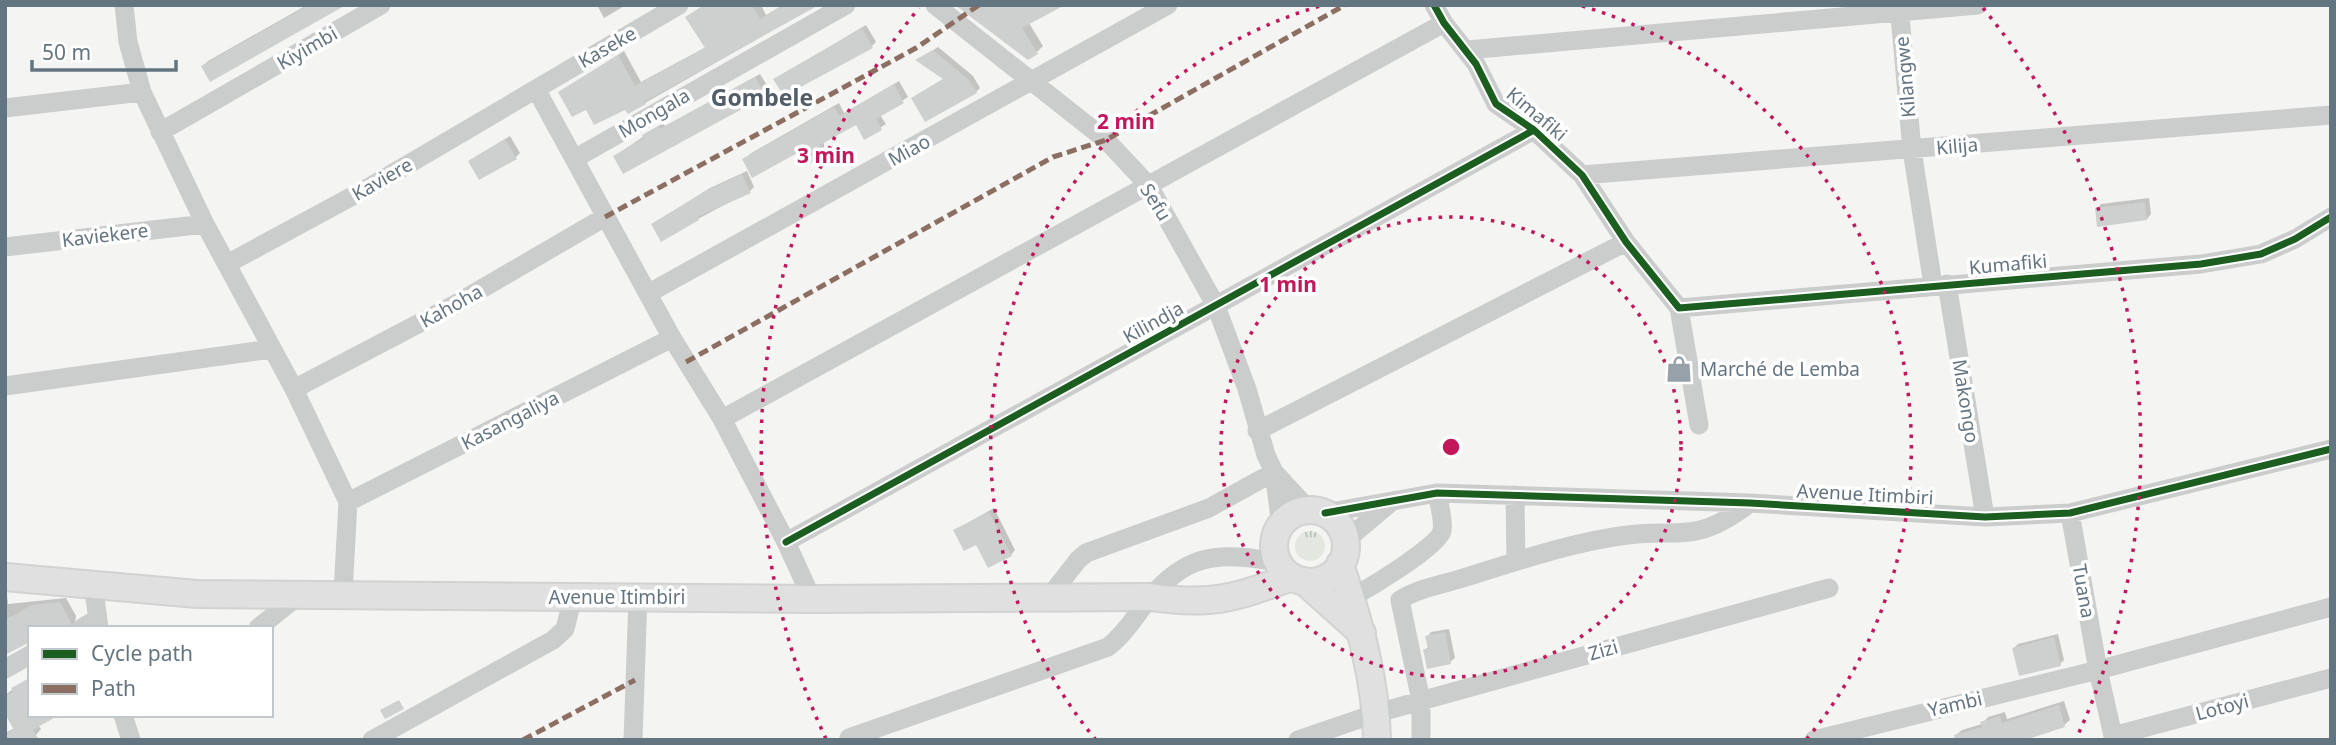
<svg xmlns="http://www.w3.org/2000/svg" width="2336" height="745" viewBox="0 0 2336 745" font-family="'Noto Sans',sans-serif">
  <defs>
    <pattern id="grass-tufts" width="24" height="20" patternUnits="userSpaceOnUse" patternTransform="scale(1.75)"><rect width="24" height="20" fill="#e4e7e0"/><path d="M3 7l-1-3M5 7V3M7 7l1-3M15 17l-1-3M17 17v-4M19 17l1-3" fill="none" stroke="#bcc0bb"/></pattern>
  </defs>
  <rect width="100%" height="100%" fill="#f4f4f2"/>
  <!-- grass -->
  <path fill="url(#grass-tufts)" d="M1295 546a15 15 0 1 1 30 0a15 15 0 1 1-30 0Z"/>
  <!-- shadow -->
  <path fill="#0003" d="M307,5h36l-140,61 5,-5z
    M597,5h29l-22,13z
    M704,5h57l5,10 17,-10h34l-172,98 -19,4h-39l-27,-15 64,-41 17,31 65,-35z
    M958,5l71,18 14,23 -6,6z
    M866,25l10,17 -4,4 -97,33z
    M938,47l35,29 7,12 -4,4 -63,6 32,-20 -27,-18z
    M760,74l10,16 -5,5 -150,61 48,-33 2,3z
    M899,81l9,16 -28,18 6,9 -21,14 -9,-16 -32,19v9l-5,5 -17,-6 -54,6 91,-52 5,10z
    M510,136l10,17 -4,4h-41z
    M747,171l7,16 -4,4 -52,28 -45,5 57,-36z
    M2149,198l2,16 -4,5 -50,-10 4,-5z
    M994,508l21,42 -4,5 -56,-25z
    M7,595l1,9 58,-6 10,18 -1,7 -5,5h-40l-25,24z
    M1449,629l6,29 -5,4 -25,-12 4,-4 -2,-9 4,-5z
    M2058,634l6,26 -4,4 -46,-16 4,-4z
    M30,677v38l11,14 -5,6 -31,5v-7l10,-5 -10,-17v-16z
    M2064,701l6,19 -6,5 -108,10 6,-5 20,-6 6,-7 17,-5 2,7z"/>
  <!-- building -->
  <path fill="#ced0cf" d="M309,5h37l-136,77 -9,-16z
    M704,5h48l8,14 24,-14h35l-175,97 2,2 -18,10 -3,-4 -31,15 -8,-15 -14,7 -14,-25 60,-37 17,31 70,-38 -20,-31z
    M955,5h110l-43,23 16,26 -10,6z
    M862,28l11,20 -89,48 -11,-17z
    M933,50l36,30 8,13 -52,29 -14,-24 32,-19 -28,-19z
    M755,77l11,19 -143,78 -10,-18 31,-18 -2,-3 16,-9 2,3z
    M894,84l10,19 -28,16 6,11 -18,10 -8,-15 -36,20 1,12 -12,7 -8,-13 -49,27 -10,-19 92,-52 6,9z
    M505,139l12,20 -38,21 -11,-19z
    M742,174l9,19 -54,24 2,3 -38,22 -10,-18 53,-32z
    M2145,202l2,18 -50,7 -2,-19z
    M989,512l23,44 -24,12 -12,-23 -12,6 -11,-21z
    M60,602l11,20 -1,6h-40v14l-25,13v-35l27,-15z
    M1445,632l6,32 -24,5 -4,-20h5l-3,-13z
    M2054,637l7,29 -42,10 -7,-28z
    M30,678v37h29l-26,15 6,10h-34v-6l9,-4 -9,-16v-18l8,-4 -2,-4z
    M399,700l5,9 -19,10 -5,-9z
    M2059,705l6,22 -40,13h-70l-1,-5 28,-8 -2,-5 20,-6 2,7z"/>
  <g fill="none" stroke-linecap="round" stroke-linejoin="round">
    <defs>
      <path id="major" d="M1274 546a36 36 0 1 1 72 0a36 36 0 1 1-72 0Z
        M1340,564c19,58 36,115 37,176
        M5,577l192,17 615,5 338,-2c63,9 84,1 142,-20
        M1304,581l58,52"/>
    </defs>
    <!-- major casing -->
    <use href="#major" stroke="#d1d2d1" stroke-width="30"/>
    <!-- minor -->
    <path stroke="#cbcdcd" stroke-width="19" d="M124,5l4,37 14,50 63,132 89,165 54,113 -5,91
      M935,5l171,135 43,46 67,120 31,83 19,66 8,17 35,38
      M1434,5l10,18 32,41 20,40 38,26 48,45 44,67 53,66
      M1899,5l13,145 21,135
      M1467,50l511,-45
      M536,89l136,249 50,81 64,123 26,57
      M5,108l137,-16
      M160,132l221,-127
      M574,159l272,-154
      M1582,175l749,-60
      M5,247l200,-23
      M227,264l146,-79 306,-180
      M1947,284l38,233
      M649,293l519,-288
      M1679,308l522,-44 60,-10 34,-15 36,-22
      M1679,308l20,117
      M5,386l266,-37
      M294,389l160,-84 151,-88
      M722,419l722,-396
      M1257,431l369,-189
      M1274,472l7,53
      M1515,495l1,66
      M348,502l324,-164
      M1325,513l112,-20 313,10 235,14 85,-4 261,-64
      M2070,513l28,157 16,70
      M1345,541l45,-38
      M786,542l748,-412
      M93,583l6,45
      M1049,597l29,-37 8,-7 123,-45 65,-36
      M1351,598c18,-10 87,-51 91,-67 2,-11 -3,-27 -5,-38
      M82,628l15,-9
      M258,628l45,-36
      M5,669l25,-14
      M123,715l8,25
      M2113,736l218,-58
      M849,738l259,-91c18,-14 27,-31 42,-49 33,-40 64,-47 114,-38
      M372,740l181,-100 12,-11 8,-32
      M633,740l5,-143
      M1298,740l79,-27 452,-125
      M1421,740v-39l-21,-101c17,-11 40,-15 60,-21 52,-16 105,-35 160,-43 61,-9 74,10 130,-33
      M1814,740l284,-70 233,-63"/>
    <!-- major -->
    <use href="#major" stroke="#e0e0e0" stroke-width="26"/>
    <!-- quiet -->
    <path stroke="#8d6e63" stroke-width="5" stroke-dasharray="10 5" stroke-linecap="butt" d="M605,217l311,-169 63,-43
      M686,362l367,-205 53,-17 239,-135
      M523,740l112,-60"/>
    <defs>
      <path id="cycleway" d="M1434,5l10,18 32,41 20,40 38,26 48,45 44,67 53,66 522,-44 60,-10 34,-15 36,-22
        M1325,513l112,-20 313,10 235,14 85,-4 261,-64
        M786,542l748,-412"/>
    </defs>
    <!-- cycleway casing -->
    <use href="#cycleway" stroke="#fff" stroke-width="11"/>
    <!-- cycleway -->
    <use href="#cycleway" stroke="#1b5e20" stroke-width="7"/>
  </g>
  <!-- distance rings -->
  <g fill="none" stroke="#c2185b" stroke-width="3.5" stroke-dasharray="3.5 7">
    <circle cx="1451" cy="447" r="230"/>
    <path d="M1096 740A460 460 0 0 1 1320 6M1582 6A460 460 0 0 1 1806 740"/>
    <path d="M826 739A690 690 0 0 1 919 8M1983 8A690 690 0 0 1 2076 739"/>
  </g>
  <!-- icons -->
  <defs>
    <symbol id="shop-bare" viewBox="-9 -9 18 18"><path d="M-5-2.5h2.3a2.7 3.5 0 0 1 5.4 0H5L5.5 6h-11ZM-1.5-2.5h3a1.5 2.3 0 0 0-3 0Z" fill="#96a1a9" stroke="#fff" stroke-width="2.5" paint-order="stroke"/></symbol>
  </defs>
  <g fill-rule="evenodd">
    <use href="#shop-bare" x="1660" y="350" width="38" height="38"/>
  </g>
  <g text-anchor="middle" stroke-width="7" stroke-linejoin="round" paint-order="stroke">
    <!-- street labels -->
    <g font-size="19" fill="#647582" stroke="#fff">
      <text transform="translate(607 47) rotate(-30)" y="7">Kaseke</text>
      <text transform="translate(307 48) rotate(-30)" y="7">Kiyimbi</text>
      <text transform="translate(1905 77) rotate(-95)" y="7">Kilangwe</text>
      <text transform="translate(654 113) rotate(-30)" y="7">Mongala</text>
      <text transform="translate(1537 114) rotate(40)" y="7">Kimafiki</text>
      <text transform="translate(1957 146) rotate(-5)" y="7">Kilija</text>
      <text transform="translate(909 150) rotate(-29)" y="7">Miao</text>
      <text transform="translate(382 179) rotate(-30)" y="7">Kaviere</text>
      <text transform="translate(1156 202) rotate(58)" y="7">Sefu</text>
      <text transform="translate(105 235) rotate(-7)" y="7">Kaviekere</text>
      <text transform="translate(2008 264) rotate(-5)" y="7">Kumafiki</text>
      <text transform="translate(451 306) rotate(-29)" y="7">Kahoha</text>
      <text transform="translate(1153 322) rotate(-29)" y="7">Kilindja</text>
      <text transform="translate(1966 401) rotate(81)" y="7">Makongo</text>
      <text transform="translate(510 420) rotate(-27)" y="7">Kasangaliya</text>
      <text transform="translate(1865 494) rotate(3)" y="7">Avenue Itimbiri</text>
      <text transform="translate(2084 591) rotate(80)" y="7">Tuana</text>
      <text x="617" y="604">Avenue Itimbiri</text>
      <text transform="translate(1603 650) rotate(-16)" y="7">Zizi</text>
      <text transform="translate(1955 704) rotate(-13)" y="7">Yambi</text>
      <text transform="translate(2222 707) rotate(-15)" y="7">Lotoyi</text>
    </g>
    <!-- poi labels -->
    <g font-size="19" fill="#647582" stroke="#fff" text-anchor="start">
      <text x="1700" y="376">Marché de Lemba</text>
    </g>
    <!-- quarter labels -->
    <g font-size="23" font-weight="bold" fill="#525e67" stroke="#fff">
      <text x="762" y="106">Gombele</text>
    </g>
  </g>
  <circle cx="1451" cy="447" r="10" fill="#c2185b" stroke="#fff" stroke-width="3.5"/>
  <g font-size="21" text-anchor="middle" font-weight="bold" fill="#c2185b" stroke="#fff" stroke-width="7" stroke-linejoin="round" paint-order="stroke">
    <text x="1126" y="129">2 min</text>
    <text x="826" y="163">3 min</text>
    <text x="1288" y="292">1 min</text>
  </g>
  <!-- border -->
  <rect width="2336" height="745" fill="none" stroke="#647582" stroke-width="14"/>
  <!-- legend -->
  <rect x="28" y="626" width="245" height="91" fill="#ffffff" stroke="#c1c8cd" stroke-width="2"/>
  <rect x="42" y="649" width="35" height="10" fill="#1b5e20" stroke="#c1c8cd" stroke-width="2"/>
  <text x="91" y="661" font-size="21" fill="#647582">Cycle path</text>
  <rect x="42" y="684" width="35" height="10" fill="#8d6e63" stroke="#c1c8cd" stroke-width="2"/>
  <text x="91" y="696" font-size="21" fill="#647582">Path</text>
  <!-- scale -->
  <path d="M32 60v10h144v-10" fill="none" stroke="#647582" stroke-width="3.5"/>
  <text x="42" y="60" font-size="21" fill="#647582" stroke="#ffffff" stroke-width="5" paint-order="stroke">50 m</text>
</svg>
